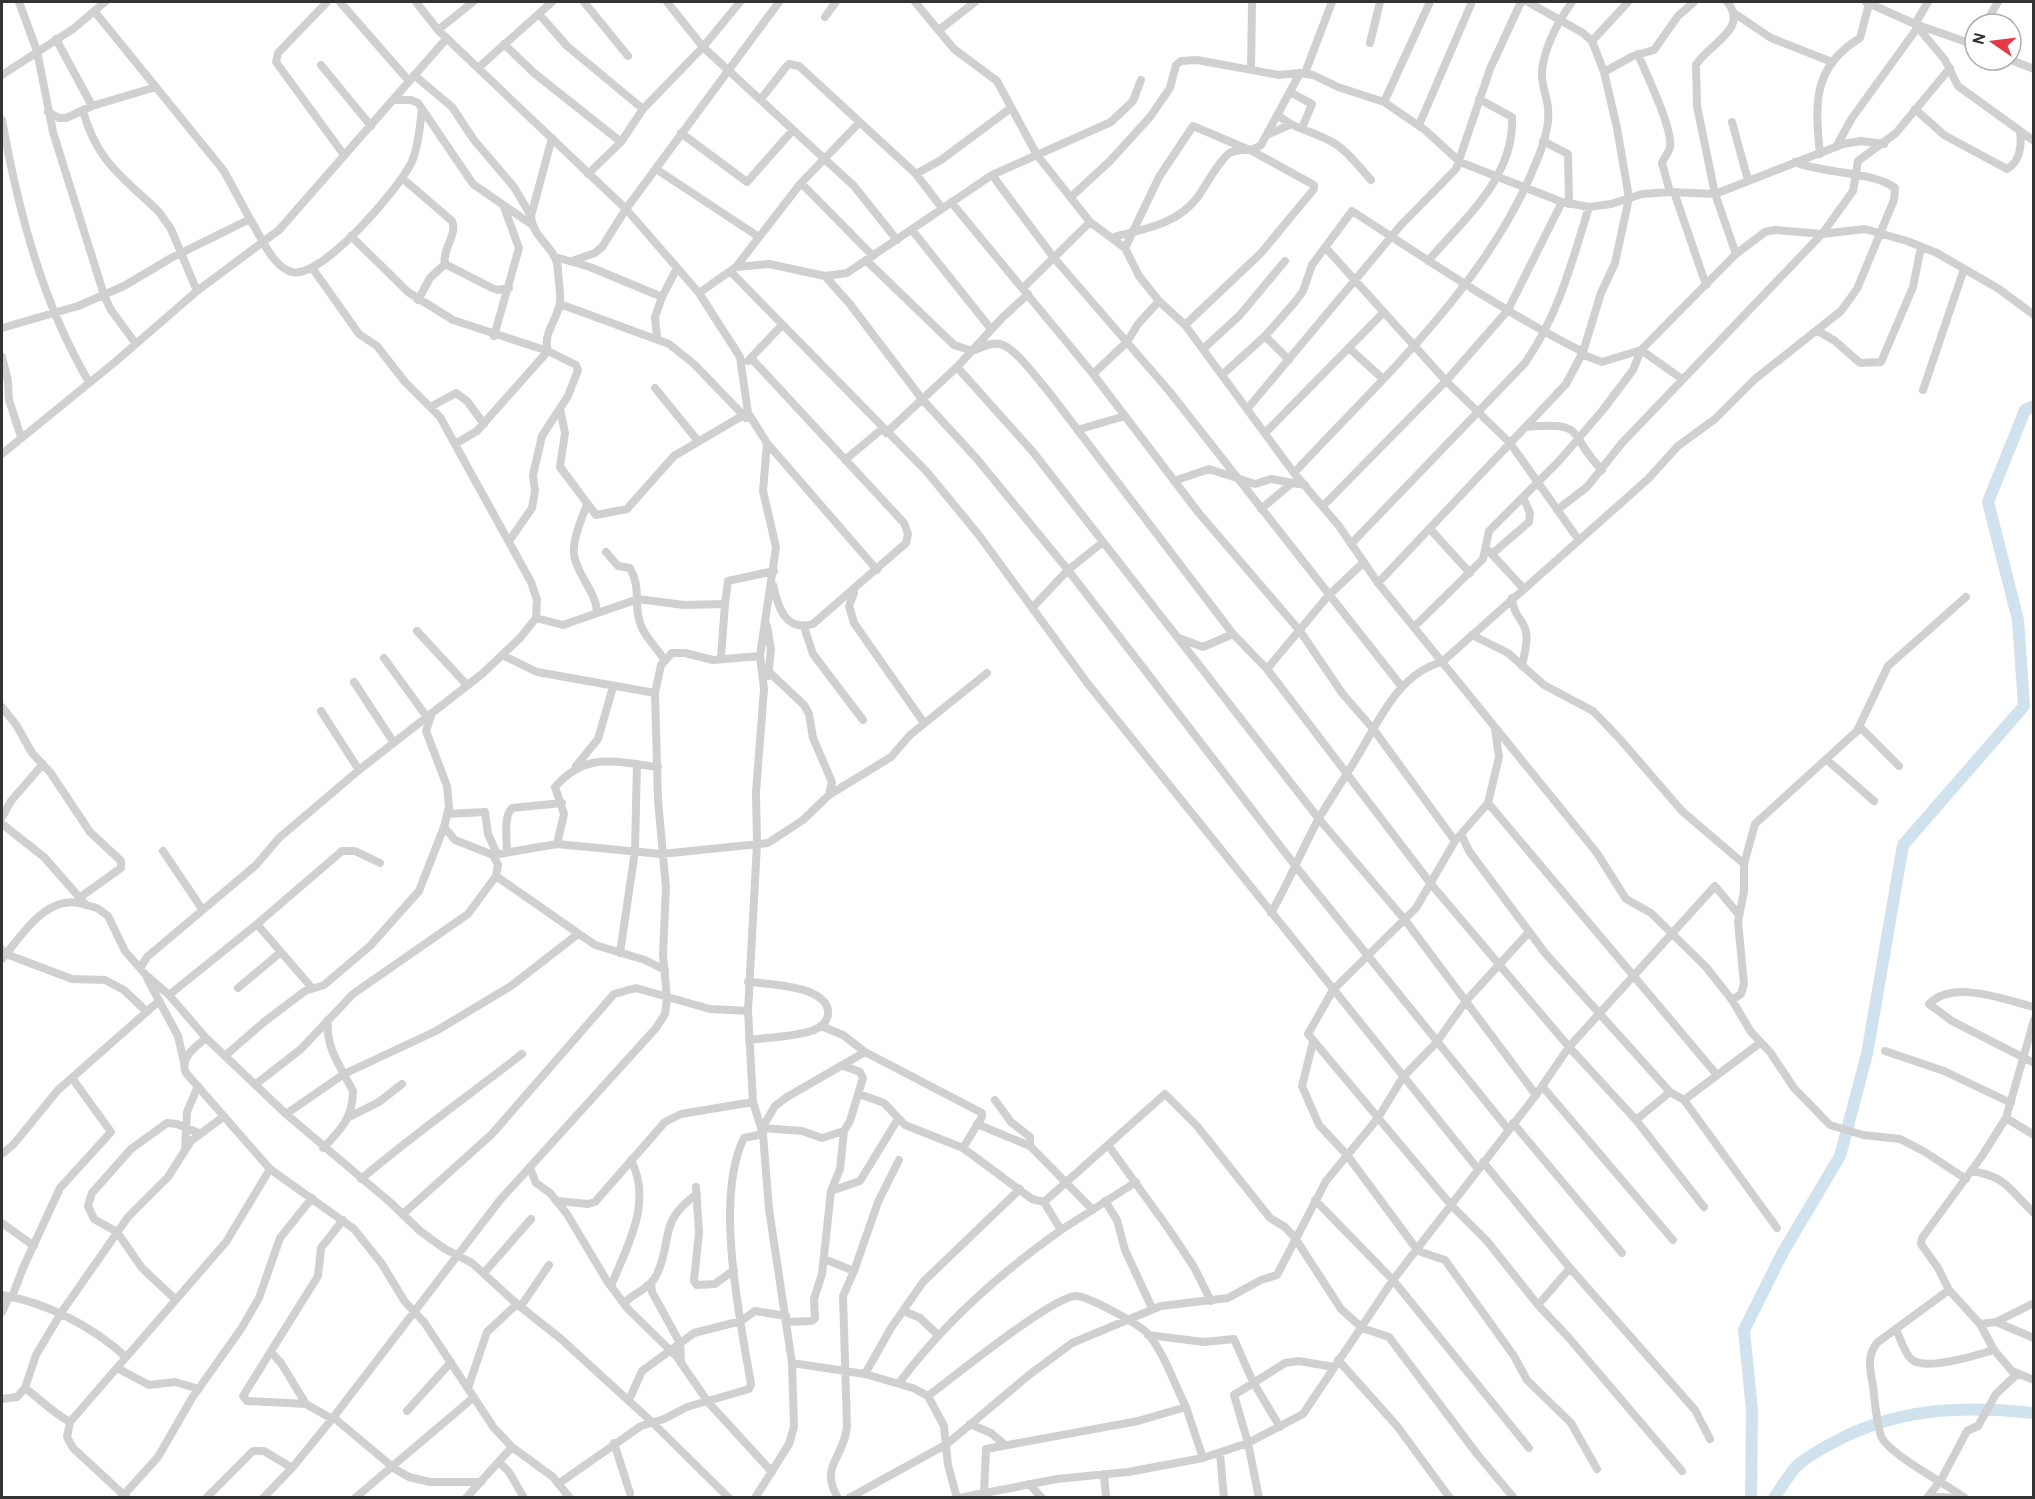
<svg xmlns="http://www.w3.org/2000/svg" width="2035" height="1499" viewBox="0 0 2035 1499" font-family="Overpass,sans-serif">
  <rect width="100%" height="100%" fill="#fff"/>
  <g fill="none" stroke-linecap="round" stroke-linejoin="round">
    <!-- river -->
    <path stroke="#cfe2ee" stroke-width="12" d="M1751,1498l1,-88 -8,-80 39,-78 57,-96 27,-102 36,-209 121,-139 -6,-86 -30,-118 37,-92 9,-4
      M1774,1498c8,-11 15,-25 25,-34 13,-11 31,-20 47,-28 62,-29 120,-30 188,-23"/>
    <!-- street -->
    <path stroke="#d0d0d0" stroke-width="8" d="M19,2l18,49 16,81 51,163 7,15 25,34
      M327,2l-49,51 -2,9 68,93
      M340,2l69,79
      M416,2l22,28 188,179 73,84 41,64 8,56 19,30 -4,48 13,56 -16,109 4,33 -8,103 1,52 -9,167 5,91 10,32 6,75 23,154 2,64 -5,17 -34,54
      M584,2l44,54
      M667,2l36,45 151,139 43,54
      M915,2l39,47 43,32 40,74 53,67 35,26 14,28 20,25 26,24 109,148 45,53 39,57 219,270 29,46 25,14 55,54 26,33 19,32 19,20 24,36 36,37 33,10 37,4 25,13 41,27
      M1727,2c23,27 -19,42 -31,63l1,41 18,88 21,60
      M1866,2l49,22 60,21
      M1928,2l-13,22 30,36 13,26 76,55
      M95,12l129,159 26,48
      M1734,13l37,25 61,24
      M539,14l28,32 76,63
      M825,17l11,-15
      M1985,24l13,-22
      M438,30l35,-28
      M939,30l36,-28
      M56,39l36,67
      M1592,41l36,-39
      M1370,43l10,-41
      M504,44l30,29 87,69
      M1638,54c8,20 35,74 32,93 -1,6 -6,10 -8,16l8,29
      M2011,60l23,9
      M321,65l50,61
      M478,68l74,-66
      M1251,70l1,-68
      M1604,72l29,-16 21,-6 24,-34 16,-14
      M1305,73l27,-71
      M2,75l71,-46 32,-27
      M414,75l38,32 22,33 40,47 17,29
      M1290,92l22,12 -10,24
      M761,99l25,-32 3,-3 10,2 117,108 26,34
      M394,100h17l7,3 55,81 58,40
      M1384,102l46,-100
      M1915,109l29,26 63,34c13,-7 15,-24 13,-37
      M83,111c14,51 40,66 76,101l12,17 26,62
      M48,112l11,6h7l26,-12 64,-19
      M1278,115c16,15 40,17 59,30 13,9 23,23 34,35
      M2,120c16,89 40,183 87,262
      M1732,122l16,58
      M1419,125l53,-123
      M681,133l66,49 46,-52
      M1267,135l22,-10
      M1543,141l25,13 1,50
      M1836,147l16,-29 66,-91
      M1820,154c-5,-50 -8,-87 40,-116l9,-34
      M656,169l103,68
      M588,174l33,-32 22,-33 60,-62 37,-45
      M916,174l25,-14 70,-52
      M992,175l62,83 116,134 232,295
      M402,178l50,43c6,14 -10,27 -7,43l47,24 6,2 11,-2
      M801,183l72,73
      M1674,192l32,93
      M1072,196l38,-35 40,-44 20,-29 6,-23 5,-4 16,-1 82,15 21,-2 13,2 25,12 46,15 41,28 35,32 102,40 27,5 22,-3 31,-10 28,-2 45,2 128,-50 18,-3 23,3
      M951,202l142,172 105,138 102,119 42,62 32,37 81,111
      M912,230l79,99
      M351,236l57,56 45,28 95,31 28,14 2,5 -10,26 -26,40 -9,39 2,16 -3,17 -23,33
      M1114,237c31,-8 63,-13 83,-39 10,-14 18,-31 30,-43 9,-9 24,-1 34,-10l39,-72
      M1325,247l121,134 64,62 68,96
      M1125,248l34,-71 34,-51 59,25 62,34v4l-53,64 -76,72
      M555,257l35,10 72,30 15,-29
      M572,261l23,-8 7,-6 24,-38 153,-207
      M867,261l87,84 18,6c9,-3 18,-9 28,-7 15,3 37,35 48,47l185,243 34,35 164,215 138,163 67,73 68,87
      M1428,261c36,-42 87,-84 84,-144l-33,-18
      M736,267l33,-3 56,12 22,-3 145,-98 119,-53 22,-21 8,-21
      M731,272l196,200 51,62 110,150 390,485
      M825,276l24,27 73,96 55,60 91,111 229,298 211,261
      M1023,288l67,-66
      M699,293l37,-26 65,-84 58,-60
      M418,300l12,-22 15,-14
      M560,304l109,40 25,20 52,54
      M2,328l76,-22 46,-20 47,-28 79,-39c11,17 22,48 42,53 29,8 111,-87 121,-113 6,-16 7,-34 9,-50
      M1818,331l17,10 25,22 21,-1 32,-75 8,-40
      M494,336l25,-88 -15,-41
      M1265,336l24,24
      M657,338l-2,-21 7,-20
      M1349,348l33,30
      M1203,349l37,-34 45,-54
      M548,351c-6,-18 10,-31 12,-49 1,-10 -2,-22 -2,-33 -1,-21 -26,-31 -27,-53l21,-78
      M1581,354l21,8 39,-12 41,29
      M2,357l6,24 1,19 12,37
      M751,358l153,165 4,11 -2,9 -93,81c-28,8 -35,-17 -40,-39
      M748,361l34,-36
      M957,367l76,85 286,367 86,101 131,175
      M1093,374l34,-32 11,-18 21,-23
      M1222,375l43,-39 30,-34 8,-11 9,-26 40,-54c76,49 150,100 231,141
      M655,388l43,53
      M1923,390l41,-121
      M432,406l24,-13 11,8 17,23
      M1248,408l153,-183 55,-56 34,-100 31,-67
      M560,409l5,24 -5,34 36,48 31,-6 47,-53 68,-40
      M1526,427c63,-6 40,7 76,43
      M1077,430l48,-14
      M1266,432l118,-120
      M886,433l71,-66 45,-49 26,-24
      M767,443l110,127
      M455,444l22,-13 71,-80
      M2,454l113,-92 82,-71 82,-61 168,-192
      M845,460l37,-31
      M1294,473c87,-94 192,-187 241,-308 7,-16 15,-39 13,-57 -1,-12 -7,-23 -6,-36 2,-25 16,-50 30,-70
      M1174,481l35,-12 46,15 16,-5 34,6
      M587,504c-5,15 -15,35 -13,51 3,20 21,35 23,56
      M1323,506l123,-125 62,-71 54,-108
      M1261,509l31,-26
      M1557,510l30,-23 35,-44 200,-209 31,-43 5,-30 38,-28 54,-65
      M1430,529l40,44
      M1351,544l174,-181c33,-47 47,-101 64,-156
      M1489,551l34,37
      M606,552l12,14 12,2c11,20 4,32 9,51 3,15 17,28 25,40
      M1492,554l37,-32 1,-9 -7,-16
      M1378,583l188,-199 17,-32 18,-59 14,-30 14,-65 -12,-70 -13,-56 -12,-31 -9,-8 -55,-31
      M854,593l-5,13 5,17 70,100
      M1512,598c2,17 7,17 13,30 4,13 -1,26 -3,38
      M1032,608l36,-38 35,-28
      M536,618l27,7 75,-26 46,6 41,-1 3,-23 46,-10
      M767,626l4,24 -3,26
      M804,627l9,27 50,66
      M1414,627l69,-68 6,-28 70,-70 43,-50 31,-41 8,-20 95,-96 29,-22 10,-2 47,4 43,-5 42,12 30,12 62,36 35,26
      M417,631l49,53
      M1472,635l36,18 36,32 49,26 26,27 63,73 62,53
      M1179,638l24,9 30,-13
      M502,655l35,17 118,21
      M721,657l4,-53
      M384,658l43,59
      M1267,669l61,-73 36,-34
      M769,672l35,33 5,9 4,24 19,44 -3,13
      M354,682l40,61
      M2,707l15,19 15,27 18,19 40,60 31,29v7l-42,30
      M321,711l38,59
      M1860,727l39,39
      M1495,729l4,28 -11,46 -33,38 -39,67 -83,82 -25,44 143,171 36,36 51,64 31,33 113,133
      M1826,759l48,42
      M576,766l22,-27 15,-52
      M1488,803l229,272
      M447,814l38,-2 3,22 9,20
      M2,817l9,-16 32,-37
      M2,824l42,33 42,48 11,3 11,8 17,35 20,23 24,21 37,43 80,76 105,89 29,28 25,18 27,14 45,41 44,35 92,84 76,75
      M444,827l11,13 38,15 5,10 -2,11 99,69 50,15 20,10
      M1461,834l8,17 76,102 125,139 14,8 93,128
      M557,844l7,-30 -9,-27c31,-36 60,-25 103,-20
      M163,851l39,58
      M507,852c0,-12 -4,-35 5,-44l50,-5
      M493,855l64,-11 104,10 107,-11 35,-23 26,-25 62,-38 19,-22 77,-62
      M1271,913c18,-31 31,-64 48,-95 12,-20 25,-39 37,-59 22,-36 41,-85 86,-97l206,-183 30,-33 37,-27 40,-40 86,-68 16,-22 37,-89 1,-12c-22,-17 -72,-14 -100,-26
      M257,924l55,64
      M2,950l4,4 66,25 33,1 19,10 23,22
      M620,953l15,-102 2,-87
      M2,959c20,-24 45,-66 81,-55
      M141,967l6,-10 109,-92 23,-27 80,-68 123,-96 38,-36 16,-20 1,-18 -6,-18 -91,-165 -35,-35 -28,-36 -18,-12 -46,-65
      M147,978l31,58 6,26
      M748,982c21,2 81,4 80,31 0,9 -7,14 -14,17 -19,7 -44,7 -65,10
      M238,988l43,-36
      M169,995l88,-71 85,-73h13l25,12
      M1732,1000l9,-6 3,-10 -6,-62 6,-31v-27l11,-40 102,-93 31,-65 78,-69
      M2034,1007c-29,-7 -80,-28 -105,-3l23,17 82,42
      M2034,1020l-28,98 -24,38 -60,82 -1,6 17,24 11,22 31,34 14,26 18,21 22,9
      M821,1026l22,9 22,17 117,61v4l-19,31
      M206,1038c-11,9 -27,20 -20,35l84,96 84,60 28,35 23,38 19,20 70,106 18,19 41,30 17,21
      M1313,1042l-11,44 17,39 28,30 71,96 27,9 69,96 13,24 44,43 26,46
      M1885,1051l59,20 67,32
      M226,1055l38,-33 41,-31 19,-6 46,-39 49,-55 25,-64 5,-20 -2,-21 -21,-55 6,-18
      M844,1066l16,6 3,6 -13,43 -6,10 -22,7 -20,-7 -40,-3 13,-22 12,-9 78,-45
      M256,1084l45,-35 52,-55 115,-80 28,-38
      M1542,1086l131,154
      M859,1094l25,9 21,22 58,23 69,51 12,3
      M995,1100l16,22 19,15v9
      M1684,1100l76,-57
      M286,1114l58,-40 92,-43 75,-45 67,-52
      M349,1117l30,-15 23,-18
      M2006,1118l28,17
      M1636,1120l34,-28
      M1513,1123l109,130
      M977,1124l53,22 63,64
      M1108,1145l60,83 26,39 17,34
      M323,1148c18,-18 30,-31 30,-57 -12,-24 -28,-43 -25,-71
      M185,1149l2,-37 11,-26
      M2,1154l11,-9 45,-55 101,-89
      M1483,1162l87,106 125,142 15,29
      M530,1168l6,15 14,10 17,21 40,67 21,28 49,48 31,45 64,70
      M1971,1171c36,5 39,20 63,42
      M361,1179c52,-44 107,-83 161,-125
      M696,1187l3,45 -5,49 3,4 18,-1 19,-14
      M831,1191l29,-10 38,-62
      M1315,1200l78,80 136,168
      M557,1201l31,3 7,-2 70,-80 16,-8 72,-12
      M1105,1201l12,19 8,30 27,58
      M403,1214l89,-80 122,-140 22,-6 74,21 38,2
      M2,1223l32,23
      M1061,1230l75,-48
      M824,1259l30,12
      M484,1273l47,-54
      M651,1283l1,9 28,51 1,20
      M611,1286c16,-40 42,-83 20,-126
      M1949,1290l-71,52c-12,13 -8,28 -5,44 2,16 3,34 8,50 6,17 65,48 84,62
      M2,1295c45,8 90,31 124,62
      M12,1297l11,-29 37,-80 51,-56 -39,-54
      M175,1299l-33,-31 -25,-36 -23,-13 -6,-13 4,-13 39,-44 36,-26 10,1 22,9
      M624,1303c9,-9 26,-15 32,-27 18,-35 0,-53 41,-82
      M1538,1305l32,-37
      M521,1306l28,-41
      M904,1311l16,7 18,17
      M2,1312l7,-15
      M787,1322l25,-1 3,-3 -1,-19 8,-25 9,-83 9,-22 4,-38
      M1996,1322l38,16
      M1980,1324l16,-2 38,-19
      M1896,1329c4,9 8,23 15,30 14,13 66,-4 83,-9
      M1148,1335l56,7 30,-3 19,43 27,45
      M271,1352l10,11 25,41 26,15
      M1338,1360l59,66 53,72
      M792,1363l73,11 48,14 15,8 16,30 4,39 9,33
      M117,1368l32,17 26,-3 24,7
      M865,1374l26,-46 32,-46 97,-93
      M899,1383c45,-60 101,-110 162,-153l-17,-28 121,-108 32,32 73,92 15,9 10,11 46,71 21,19 27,9 88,117 37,44
      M25,1388c15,11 28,25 45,34
      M468,1388l19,-56 30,-28
      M928,1396c24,-18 125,-100 148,-100 12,0 63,28 72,38 17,20 26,50 38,73
      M2,1399l15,-2 8,-9 11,-33 25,-42 67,-96 40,-40 23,-36 32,-24
      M629,1400l13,-29 44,-32 8,-6 47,-12 14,-10 31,5
      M306,1404l-59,-3 -4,-5 75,-120 3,-28 22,-28
      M407,1411l44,-49
      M333,1417l62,52 14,8 21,5h51
      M970,1424l21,9 14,12
      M614,1443l16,50
      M1220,1453l4,45
      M499,1462l10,10 15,26
      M1104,1474l2,24
      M558,1484l83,-58 23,-7 23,-12 62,-18 2,-5c-11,-65 -37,-186 -7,-246l19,-4
      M1029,1484l13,14
      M984,1493l2,-44 152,-28 48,-14 17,51
      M1929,1496l23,2
      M121,1498l37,-41 34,-59 49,-69 18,-31 21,-60 32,-40
      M127,1498l-54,-50 -6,-11 3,-15 156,-180 44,-73
      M206,1498l47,-47h11l28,17
      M263,1498l29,-30 40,-49 168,-219 156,-172 9,-14 2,-16 -4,-43 3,-68 -8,-86 -3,-108 6,-28 11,-12h13l28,7 47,-4
      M355,1498l119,-101
      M466,1498l46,-51
      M838,1498c-19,-32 6,-40 9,-71l-4,-131 11,-25 24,-69 21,-42
      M849,1498l98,-54 82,-69 43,-32 89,-37 67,-8 33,-18 16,-5 49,-94 52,-63 25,-41 33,-34 30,-42 63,-69
      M959,1498l98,-19 71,-7 75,-14 45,-15 55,-29 90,-134 143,-185 33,-48 146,-161 24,29
      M1259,1498l-11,-55 -14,-48 51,-32 14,-2 35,6
      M1927,1498l14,-18 26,-49 11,-5 18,-32 21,-20"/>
  </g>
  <!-- border -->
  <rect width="2035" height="1499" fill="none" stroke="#333333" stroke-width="6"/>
  <!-- north arrow -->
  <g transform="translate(1993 42) rotate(284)"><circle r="28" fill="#ffffff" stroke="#adadad" stroke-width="1.5"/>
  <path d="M0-4.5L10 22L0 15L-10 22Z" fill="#e63946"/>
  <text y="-9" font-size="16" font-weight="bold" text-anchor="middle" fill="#333333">N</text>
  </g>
</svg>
